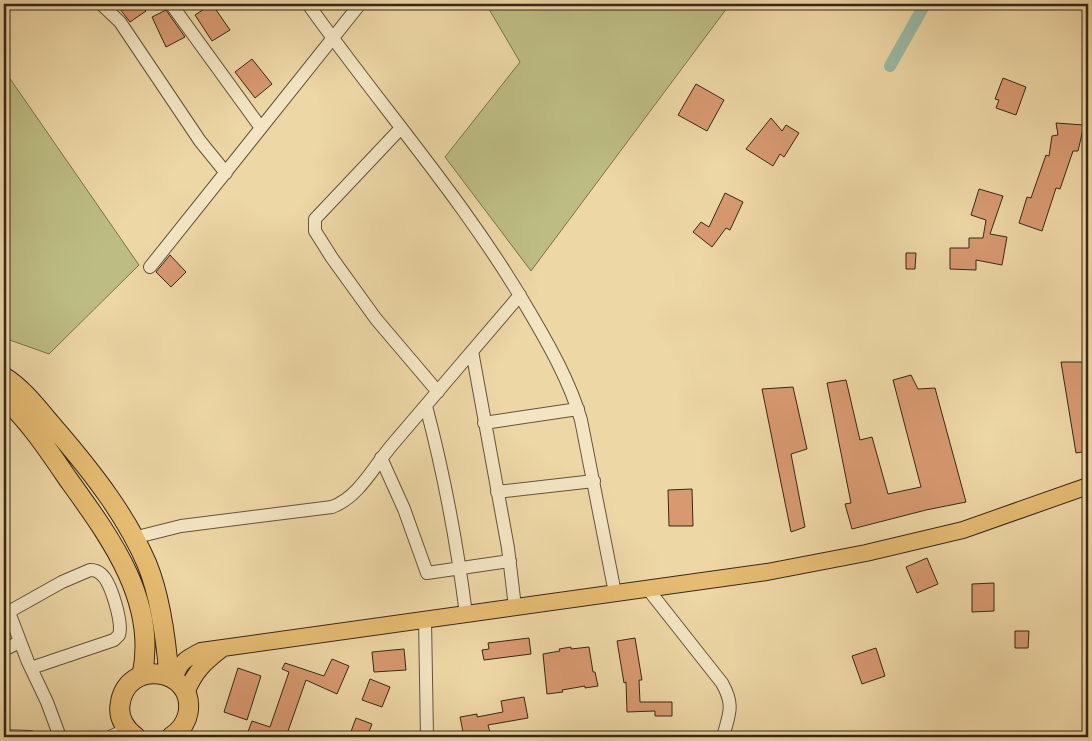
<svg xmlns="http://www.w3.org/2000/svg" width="1092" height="741" viewBox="0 0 1092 741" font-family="'IM FELL DW Pica',serif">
  <rect width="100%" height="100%" fill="#edd7a5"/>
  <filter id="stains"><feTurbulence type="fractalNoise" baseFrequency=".004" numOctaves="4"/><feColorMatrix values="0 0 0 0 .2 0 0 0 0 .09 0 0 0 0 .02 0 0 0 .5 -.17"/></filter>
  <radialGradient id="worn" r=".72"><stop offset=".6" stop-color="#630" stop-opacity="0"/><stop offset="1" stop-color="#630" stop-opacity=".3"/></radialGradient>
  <!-- grass -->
  <path fill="#bdbd83" stroke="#7a724e" d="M486,4h244l-199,267 -86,-114 75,-95z
    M4,70l135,195 -90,89 -45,-16z"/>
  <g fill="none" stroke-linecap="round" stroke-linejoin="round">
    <!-- canal -->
    <path stroke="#99baa4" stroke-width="12" d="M890,66l35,-62"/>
  </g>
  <!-- building -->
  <path fill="#d89970" stroke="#372718" d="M116,4h25l5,7 -16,11z
    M212,4l18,26 -18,11 -17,-26z
    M166,10l19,27 -19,10 -14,-30z
    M252,59l20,25 -17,14 -20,-26z
    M1003,78l23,9 -10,28 -20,-7 3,-8 -4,-1z
    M696,84l28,16 -17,31 -29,-16z
    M771,118l11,13 4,-6 13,8 -15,24 -4,-3 -7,12 -27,-17z
    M1056,123l28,2 -6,26h-5l-13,38 -4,-1 -14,43 -23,-8 8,-26 4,1 15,-43 3,1 3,-20 6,-1z
    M979,189l24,7 -13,38 17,3 -5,28 -26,-5v10l-26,-1v-21h19v-10h14l3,-18 -15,-5z
    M725,193l18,9 -13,28 -4,-2 -14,19 -19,-15 8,-10 8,5z
    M906,253h10l-1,16h-9z
    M170,255l16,17 -15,15 -15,-15z
    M1061,362h27v89l-12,2z
    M911,375l7,14 17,-1 31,114 -40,8 -74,19 -7,-25 6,-1 -24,-120 19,-3 14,60 12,-3 16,57 33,-7 -28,-107z
    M793,387l14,62 -16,5 14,73 -14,5 -29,-143z
    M692,489l1,37h-24l-1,-36z
    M927,558l11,26 -21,9 -11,-26z
    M994,583v28l-22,1v-28z
    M1015,631h14l-1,17h-13z
    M529,638l2,16 -47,6 -2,-10 7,-1 -1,-6z
    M635,638l7,42h-3l1,22h32v14h-17v-5l-28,1 -1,-30 -2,1 -7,-42z
    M571,647v2l18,-2 4,25h2l3,14 -13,2v-2l-23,4 1,2 -16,2 -4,-40 17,-3 -1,-2z
    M876,648l9,28 -23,8 -10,-28z
    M404,649l2,21 -32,2 -2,-20z
    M332,659l17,7 -12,28 -31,-14 -19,54 6,3h-47l6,-16 18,6 19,-55 -7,-3 3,-6 39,13z
    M238,668l23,8 -14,44 -23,-8z
    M370,679l20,8 -8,20 -20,-7z
    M524,697l4,21 -40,7 3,12h-27l-4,-20 17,-3v3l26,-5 -2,-11z
    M356,718l16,6 -5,13h-18z"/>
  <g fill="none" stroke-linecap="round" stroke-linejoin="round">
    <defs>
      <path id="minor" d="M101,4l19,18 80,119 26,32
        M171,4l90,124
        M308,4c73,103 158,198 221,307 20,34 41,71 52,109l34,173
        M401,128l-86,91v12l17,27 44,61 62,73
        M150,267l210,-263
        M472,351l36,197 7,59
        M426,406c18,68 31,138 40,208
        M484,423l94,-14
        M381,458l23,51 23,64 83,-12
        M497,492l97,-11
        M133,538l48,-12 151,-19c27,-10 42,-41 60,-62 43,-50 85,-100 128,-150
        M647,588l75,95c13,23 7,31 1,54
        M425,619l2,118
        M4,650l15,-8
        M31,668l83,-28 5,-5c4,-12 -8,-53 -18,-61 -3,-3 -7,-4 -11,-4l-28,12 -50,28 -2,5 18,47 19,40 13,35
        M4,736l26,1
        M110,737l17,-8"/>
      <path id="major" d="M174,679c6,-17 11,-20 27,-28l566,-79 99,-19 97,-23 125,-44
        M186,693c9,-22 18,-30 36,-44"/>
      <path id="highway" d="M4,377c21,13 37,36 53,54 35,41 69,84 90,133 14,34 19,75 22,112
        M4,398c25,23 45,53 64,81 41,57 90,122 74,196
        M136,737c-10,-7 -18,-19 -16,-32 6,-48 76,-37 68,8 -2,11 -8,18 -17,24"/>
    </defs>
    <!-- minor casing -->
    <use href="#minor" stroke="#64533b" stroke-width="14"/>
    <!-- major casing -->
    <use href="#major" stroke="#372718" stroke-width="18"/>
    <!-- highway casing -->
    <use href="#highway" stroke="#372718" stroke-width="21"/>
    <!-- minor -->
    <use href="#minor" stroke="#f3e5c4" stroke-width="12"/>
    <!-- major -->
    <use href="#major" stroke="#e6bc72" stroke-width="16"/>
    <!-- highway -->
    <use href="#highway" stroke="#e6bc72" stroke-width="19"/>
  </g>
  <!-- margin -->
  <rect width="1092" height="741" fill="none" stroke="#edd7a5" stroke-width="20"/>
  <rect x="5" y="5" width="1082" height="731" fill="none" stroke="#372718" stroke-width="2.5"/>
  <rect x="10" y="10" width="1072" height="721" fill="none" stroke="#372718"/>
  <rect width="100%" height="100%" filter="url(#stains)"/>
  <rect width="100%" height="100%" fill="url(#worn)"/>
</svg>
